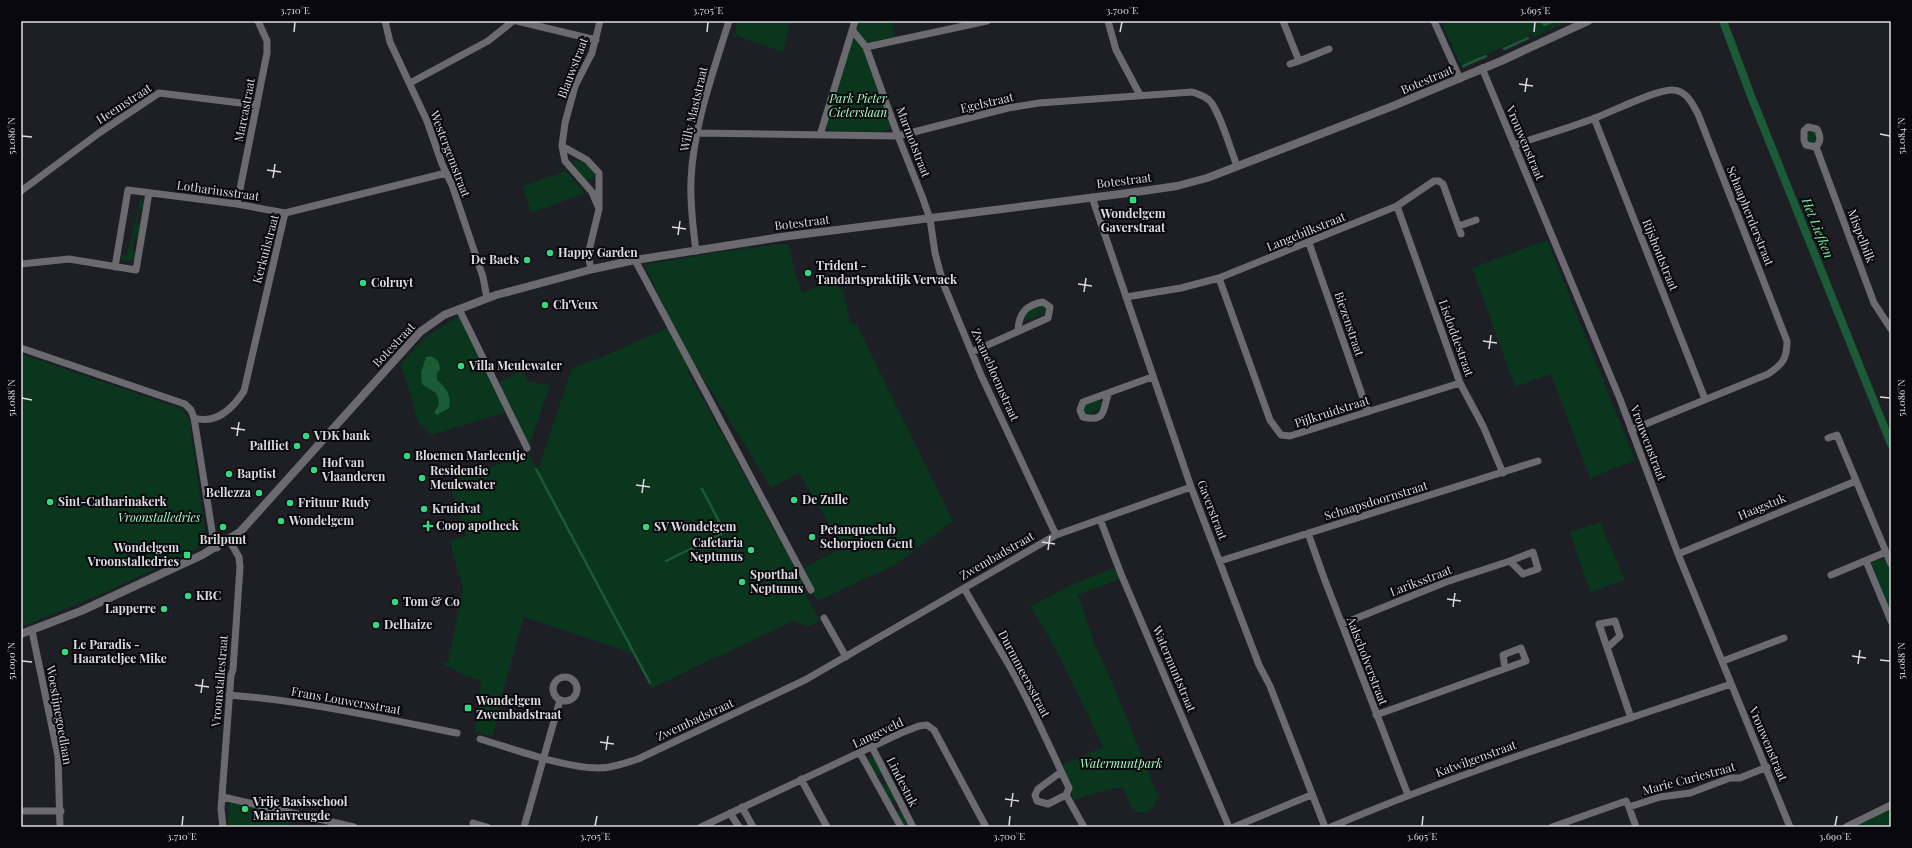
<svg xmlns="http://www.w3.org/2000/svg" width="1912" height="848" viewBox="0 0 1912 848" font-family="'Playfair Display',serif">
  <rect width="100%" height="100%" fill="#1e1e25"/>
  <!-- green -->
  <path fill="#09361d" d="M738,21h53l-8,31 -49,-17z
    M857,21h35l3,16 -32,6 28,82 -3,5 -11,2 -47,-1 -5,-6z
    M1441,21h128l-36,16 -3,-5 -2,4 -67,29z
    M1806.5 137a5.5 5.5 0 1 1 11 0a5.5 5.5 0 1 1-11 0Z
    M575,160c9,1 14,6 20,13l-2,6 -7,1 -13,-17z
    M566,171l19,22 -54,20 -8,-27z
    M141,198l4,5 -1,5 -5,2 -2,13 3,3 -2,10 -4,3 -1,12 2,2 -1,5c-4,4 -9,5 -13,1v-5l6,1z
    M1547,240l88,220 -45,18 -39,-104 -36,13 -43,-119z
    M788,243l8,33 6,17 31,-12 11,12 6,29 7,3 96,196 -58,44 -71,33 -8,2 -16,-30 43,-23 -44,-74 -28,15 -75,-122 -9,4 115,211v7l18,33 -13,6 -14,-6 -141,67 -20,-35 -108,-36 -20,71 -11,48 -18,-4 6,-52 -16,-4 -24,-13 7,-1 15,-72 -13,-49 17,-5 -19,-55 77,-25 3,-4 10,18 34,-102 33,-12 68,-31 -29,-60 68,-12z
    M1043,305l2,4 -1,5 -15,6h-4l-1,-7z
    M459,316l48,96 -76,23 -13,-13 -12,-43 -6,-14 24,-27z
    M21,354l161,55 7,10 18,125 -101,48 -85,35z
    M521,371l8,11 21,3 -21,62 -31,-64z
    M1097,400l6,3 -1,4 -12,8 -4,-2 -3,-5 2,-4z
    M1600,522l25,58 -35,12 -20,-60z
    M1884,558c11,9 7,42 7,57l-20,-50 1,-3z
    M1114,568l5,11 -41,16 16,48 23,51 42,104 -12,15 -14,-2 -10,-24 -20,4 -29,9 -12,-35 41,-18c-23,-48 -44,-96 -73,-141l43,-22z
    M870,757l4,1 8,16 -5,3 -9,-16z
    M886,782l10,18 -5,4 -10,-19z
    M230,802l62,14 -3,11h-62z
    M1891,808v19h-38z
    M901,810l10,17h-8l-7,-15z"/>
  <!-- water -->
  <path fill="#1b5b37" d="M431,356c6,4 8,4 9,13l-3,4v7c9,7 15,16 12,28l-12,7 -3,-2 5,-9 -1,-6 -2,-5 -14,-9 -1,-11 5,-16z"/>
  <g fill="none" stroke-linecap="round" stroke-linejoin="round">
    <!-- stream -->
    <path stroke="#1b5b37" stroke-width="2.5" d="M1542,21l2,4 9,-4
      M1504,49l24,-11
      M1463,66l23,-10
      M536,469l114,214
      M666,561l55,-27 1,-7 -20,-38"/>
    <!-- canal -->
    <path stroke="#1b5b37" stroke-width="8" d="M1723,21l28,75 140,348"/>
    <!-- minor -->
    <path stroke="#6b6b6f" stroke-width="7" d="M385,21l5,21 37,79 15,43 10,21 31,92 4,21
      M517,21l79,19
      M1108,21l8,29 24,45
      M1283,21l16,40 30,-12
      M1434,21l26,58
      M853,31l13,16 32,89 24,60 8,23 5,34 8,30 38,92 75,160
      M866,47l121,-26
      M1290,64l9,-3
      M1482,68l138,331 58,155 112,273
      M410,83l78,-42 25,-20
      M1594,118l111,281
      M1808,127l9,2c4,8 4,12 -1,18l-10,-2 -2,-5v-9z
      M697,133l201,3 110,-28 31,-5 153,-11c6,2 11,3 17,8 10,9 22,51 28,66
      M820,135l35,-114
      M1514,145c27,-9 55,-17 81,-27 16,-6 64,-30 78,-28 14,1 19,13 25,24l89,227c0,18 -4,23 -19,33l-137,56
      M562,146l25,14 12,13v36l-11,46 3,14
      M1816,147l58,156 17,26
      M21,191l78,-58 60,-40 98,12
      M1092,197l99,290 68,178 11,21 55,141
      M237,204l30,-151v-12l-9,-20
      M1397,206l63,177 23,43 20,47
      M599,209l-7,-17 -27,-31 -3,-15 3,-23 10,-37 17,-33 8,-32
      M1459,226l17,-6
      M1309,243l59,169
      M696,251c-3,-23 -6,-47 -5,-70 2,-55 22,-108 38,-160
      M635,260l176,330
      M21,264l48,-5 67,11 13,-77
      M115,267l13,-77 109,14 48,9 161,-40
      M1219,278l51,142 11,15 9,1 170,-53
      M1126,297l55,-9 38,-10 178,-72 37,-25h5l4,3 18,50
      M459,309l68,139
      M21,348l164,56 6,6 3,8 19,119 4,11
      M972,352l76,-34 2,-11 -7,-5c-17,3 -24,11 -25,28
      M1109,393c-7,14 -1,30 -26,24l-3,-7 3,-8 69,-25
      M194,418c23,7 39,-10 50,-27l41,-178
      M1828,438l9,-3 54,129
      M1100,519l21,55 108,253
      M1308,533l16,45 84,217
      M1678,554l178,-73
      M1220,561l318,-100
      M1866,561l25,60
      M1831,575l55,-23
      M964,588c15,27 31,53 46,79 22,39 40,81 59,121l-3,7 -18,9 -11,-3 -2,-6 3,-6 23,-17
      M824,618l22,39
      M1342,624l104,-42 64,-21 13,13 15,-5 -5,-17 -23,9
      M32,631l26,125 2,71
      M1608,647l12,-11 -5,-15 -16,3 32,94
      M1723,661l61,-23
      M553 689a12 12 0 1 1 24 0a12 12 0 1 1-24 0Z
      M229,695c77,6 153,23 228,38
      M1376,715l150,-54 -5,-13 -18,7 2,13
      M480,739c34,10 84,29 119,29 14,0 26,-5 39,-9l167,-79 251,-145 135,-48
      M872,747l41,80
      M860,753l41,74
      M801,779l26,48
      M1066,795l18,32
      M223,797l131,30
      M742,807l11,20
      M1629,807l7,20
      M21,811h40
      M730,813l9,14
      M473,823l14,4
      M223,827l-2,-18 10,-134 2,-5 7,-103 -1,-10 -10,-17
      M524,827l36,-127
      M701,827l200,-94 18,-7 8,-1 7,5 52,97
      M1234,827l77,-32
      M1331,827c131,-56 266,-97 400,-143
      M1552,827l74,-26 3,6 31,-10 30,-4 40,-15h10l27,-11
      M1846,827l45,-22"/>
    <!-- tertiary -->
    <path stroke="#6b6b6f" stroke-width="8" d="M21,634l60,-23 121,-56 38,-23 180,-200 24,-17 52,-20 97,-26 42,-9 146,-23 355,-45 41,-6 30,-8 186,-72 108,-45 87,-40"/>
  </g>
  <!-- ticks -->
  <path fill="none" stroke="#dcdbe1" stroke-width="1.5" d="M294,32l1,-10M707,32l1,-10M1120,32l2,-10M1534,32l1,-10M1519,84l14,2M1525,92l2,-14M1880,134l10,2M22,136l10,1M267,170l14,2M273,178l2,-14M672,227l14,2M678,235l2,-14M1078,284l14,2M1084,292l2,-14M1483,341l14,2M1489,349l2,-14M1880,397l10,1M22,398l10,2M231,428l14,2M237,436l2,-14M636,485l14,2M642,493l2,-14M1042,542l13,2M1048,550l2,-14M1447,599l14,2M1453,607l2,-14M1852,656l14,2M1880,660l10,1M22,661l10,1M1858,664l2,-14M195,685l14,2M201,693l2,-14M600,742l14,2M606,750l2,-14M1005,799l14,2M1011,807l2,-14M182,826l1,-10M595,826l2,-10M1009,826l1,-10M1422,826l1,-10M1835,826l2,-10"/>
  <!-- markers -->
  <g fill="#33d881" stroke="#09080c" stroke-width="1.5">
    <rect x="1129" y="196" width="8" height="8" rx="2"/>
    <circle cx="550" cy="253" r="4"/>
    <circle cx="527" cy="260" r="4"/>
    <circle cx="808" cy="273" r="4"/>
    <circle cx="363" cy="283" r="4"/>
    <circle cx="545" cy="305" r="4"/>
    <circle cx="461" cy="366" r="4"/>
    <circle cx="306" cy="436" r="4"/>
    <circle cx="297" cy="446" r="4"/>
    <circle cx="407" cy="456" r="4"/>
    <circle cx="314" cy="470" r="4"/>
    <circle cx="229" cy="474" r="4"/>
    <circle cx="422" cy="478" r="4"/>
    <circle cx="259" cy="493" r="4"/>
    <circle cx="794" cy="500" r="4"/>
    <circle cx="50" cy="502" r="4"/>
    <circle cx="290" cy="503" r="4"/>
    <circle cx="424" cy="509" r="4"/>
    <circle cx="281" cy="521" r="4"/>
    <path d="M426 520h4v4h4v4h-4v4h-4v-4h-4v-4h4z"/>
    <circle cx="223" cy="527" r="4"/>
    <circle cx="646" cy="527" r="4"/>
    <circle cx="812" cy="537" r="4"/>
    <circle cx="751" cy="550" r="4"/>
    <rect x="183" y="551" width="8" height="8" rx="2"/>
    <circle cx="742" cy="582" r="4"/>
    <circle cx="188" cy="596" r="4"/>
    <circle cx="395" cy="602" r="4"/>
    <circle cx="164" cy="609" r="4"/>
    <circle cx="376" cy="625" r="4"/>
    <circle cx="65" cy="652" r="4"/>
    <rect x="464" y="704" width="8" height="8" rx="2"/>
    <circle cx="245" cy="809" r="4"/>
  </g>
  <g text-anchor="middle" stroke-width="4" stroke-linejoin="round" paint-order="stroke">
    <!-- street labels -->
    <g font-size="12" fill="#dcdbe1" stroke="#09080c">
      <text transform="translate(573 68) rotate(-69)" y="4">Blauwstraat</text>
      <text transform="translate(1427 80) rotate(-23)" y="4">Botestraat</text>
      <text transform="translate(987 103) rotate(-13)" y="4">Egelstraat</text>
      <text transform="translate(124 104) rotate(-33)" y="4">Heemstraat</text>
      <text transform="translate(694 109) rotate(-77)" y="4">Willy Maststraat</text>
      <text transform="translate(245 110) rotate(-79)" y="4">Marcastraat</text>
      <text transform="translate(913 142) rotate(69)" y="4">Marmotstraat</text>
      <text transform="translate(1525 143) rotate(67)" y="4">Vrouwenstraat</text>
      <text transform="translate(450 154) rotate(69)" y="4">Westergemstraat</text>
      <text transform="translate(1124 181) rotate(-7)" y="4">Botestraat</text>
      <text transform="translate(218 191) rotate(8)" y="4">Lothariusstraat</text>
      <text transform="translate(1750 216) rotate(68)" y="4">Schaapherderstraat</text>
      <text transform="translate(802 223) rotate(-7)" y="4">Botestraat</text>
      <text transform="translate(1306 232) rotate(-22)" y="4">Langebilkstraat</text>
      <text transform="translate(1861 236) rotate(69)" y="4">Mispelbilk</text>
      <text transform="translate(266 249) rotate(-75)" y="4">Kerkuilstraat</text>
      <text transform="translate(1660 255) rotate(68)" y="4">Rijshoutstraat</text>
      <text transform="translate(1349 324) rotate(71)" y="4">Biezenstraat</text>
      <text transform="translate(1456 338) rotate(70)" y="4">Lisdoddestraat</text>
      <text transform="translate(394 345) rotate(-47)" y="4">Botestraat</text>
      <text transform="translate(995 375) rotate(66)" y="4">Zwanebloemstraat</text>
      <text transform="translate(1332 412) rotate(-18)" y="4">Pijlkruidstraat</text>
      <text transform="translate(1648 443) rotate(69)" y="4">Vrouwenstraat</text>
      <text transform="translate(1376 501) rotate(-17)" y="4">Schaapsdoornstraat</text>
      <text transform="translate(1762 507) rotate(-22)" y="4">Haagstuk</text>
      <text transform="translate(1212 510) rotate(69)" y="4">Gaverstraat</text>
      <text transform="translate(997 556) rotate(-30)" y="4">Zwembadstraat</text>
      <text transform="translate(1421 581) rotate(-21)" y="4">Lariksstraat</text>
      <text transform="translate(1367 661) rotate(69)" y="4">Aalscholverstraat</text>
      <text transform="translate(1174 669) rotate(67)" y="4">Watermuntstraat</text>
      <text transform="translate(1024 674) rotate(62)" y="4">Durmmeersstraat</text>
      <text transform="translate(220 681) rotate(-85)" y="4">Vroonstallestraat</text>
      <text transform="translate(346 701) rotate(10)" y="4">Frans Louwersstraat</text>
      <text transform="translate(59 715) rotate(80)" y="4">Woestijnegoedlaan</text>
      <text transform="translate(695 720) rotate(-25)" y="4">Zwembadstraat</text>
      <text transform="translate(878 733) rotate(-25)" y="4">Langeveld</text>
      <text transform="translate(1768 744) rotate(67)" y="4">Vrouwenstraat</text>
      <text transform="translate(1476 759) rotate(-20)" y="4">Katwilgenstraat</text>
      <text transform="translate(1689 779) rotate(-15)" y="4">Marie Curiestraat</text>
      <text transform="translate(902 782) rotate(63)" y="4">Lindestuk</text>
    </g>
    <!-- park labels -->
    <g font-size="12" font-style="italic" fill="#a6fbc3" stroke="#09080c">
      <text x="858" y="103">Park Pieter<tspan x="858" dy="14">Cieterslaan</tspan></text>
      <text x="159" y="522">Vroonstalledries</text>
      <text x="1121" y="768">Watermuntpark</text>
    </g>
    <!-- poi labels -->
    <g font-size="12" font-weight="bold" fill="#dcdbe1" stroke="#09080c" text-anchor="start">
      <text x="1133" y="218" text-anchor="middle">Wondelgem<tspan x="1133" dy="14">Gaverstraat</tspan></text>
      <text x="558" y="257">Happy Garden</text>
      <text x="519" y="264" text-anchor="end">De Baets</text>
      <text x="816" y="270">Trident -<tspan x="816" dy="14">Tandartspraktijk Vervack</tspan></text>
      <text x="371" y="287">Colruyt</text>
      <text x="553" y="309">Ch'Veux</text>
      <text x="469" y="370">Villa Meulewater</text>
      <text x="314" y="440">VDK bank</text>
      <text x="289" y="450" text-anchor="end">Palfliet</text>
      <text x="415" y="460">Bloemen Marleentje</text>
      <text x="322" y="467">Hof van<tspan x="322" dy="14">Vlaanderen</tspan></text>
      <text x="430" y="475">Residentie<tspan x="430" dy="14">Meulewater</tspan></text>
      <text x="237" y="478">Baptist</text>
      <text x="251" y="497" text-anchor="end">Bellezza</text>
      <text x="802" y="504">De Zulle</text>
      <text x="58" y="506">Sint-Catharinakerk</text>
      <text x="298" y="507">Frituur Rudy</text>
      <text x="432" y="513">Kruidvat</text>
      <text x="289" y="525">Wondelgem</text>
      <text x="436" y="530">Coop apotheek</text>
      <text x="654" y="531">SV Wondelgem</text>
      <text x="820" y="534">Petanqueclub<tspan x="820" dy="14">Schorpioen Gent</tspan></text>
      <text x="223" y="544" text-anchor="middle">Brilpunt</text>
      <text x="743" y="547" text-anchor="end">Cafetaria<tspan x="743" dy="14">Neptunus</tspan></text>
      <text x="179" y="552" text-anchor="end">Wondelgem<tspan x="179" dy="14">Vroonstalledries</tspan></text>
      <text x="750" y="579">Sporthal<tspan x="750" dy="14">Neptunus</tspan></text>
      <text x="196" y="600">KBC</text>
      <text x="403" y="606">Tom &amp; Co</text>
      <text x="156" y="613" text-anchor="end">Lapperre</text>
      <text x="384" y="629">Delhaize</text>
      <text x="73" y="649">Le Paradis -<tspan x="73" dy="14">Haarateljee Mike</tspan></text>
      <text x="476" y="705">Wondelgem<tspan x="476" dy="14">Zwembadstraat</tspan></text>
      <text x="253" y="806">Vrije Basisschool<tspan x="253" dy="14">Mariavreugde</tspan></text>
    </g>
    <!-- water labels -->
    <g font-size="13" font-style="italic" fill="#79e6a2" stroke="#09080c">
      <text transform="translate(1818 228) rotate(68)" y="5">Het Liefken</text>
    </g>
  </g>
  <!-- border -->
  <rect width="1912" height="848" fill="none" stroke="#09080c" stroke-width="44"/>
  <rect x="22" y="22" width="1868" height="804" fill="none" stroke="#dcdbe1" stroke-width="1.5"/>
  <g font-size="10" text-anchor="middle" fill="#dcdbe1">
    <text x="295" y="14">3.710°E</text>
    <text x="708" y="14">3.705°E</text>
    <text x="1122" y="14">3.700°E</text>
    <text x="1535" y="14">3.695°E</text>
    <text transform="translate(11 136) rotate(-90)" y="4">51.086°N</text>
    <text transform="translate(1901 136) rotate(-90)" y="4">51.084°N</text>
    <text transform="translate(11 398) rotate(-90)" y="4">51.088°N</text>
    <text transform="translate(1901 398) rotate(-90)" y="4">51.086°N</text>
    <text transform="translate(11 661) rotate(-90)" y="4">51.090°N</text>
    <text transform="translate(1901 661) rotate(-90)" y="4">51.088°N</text>
    <text x="182" y="840">3.710°E</text>
    <text x="595" y="840">3.705°E</text>
    <text x="1009" y="840">3.700°E</text>
    <text x="1422" y="840">3.695°E</text>
    <text x="1835" y="840">3.690°E</text>
  </g>
</svg>
